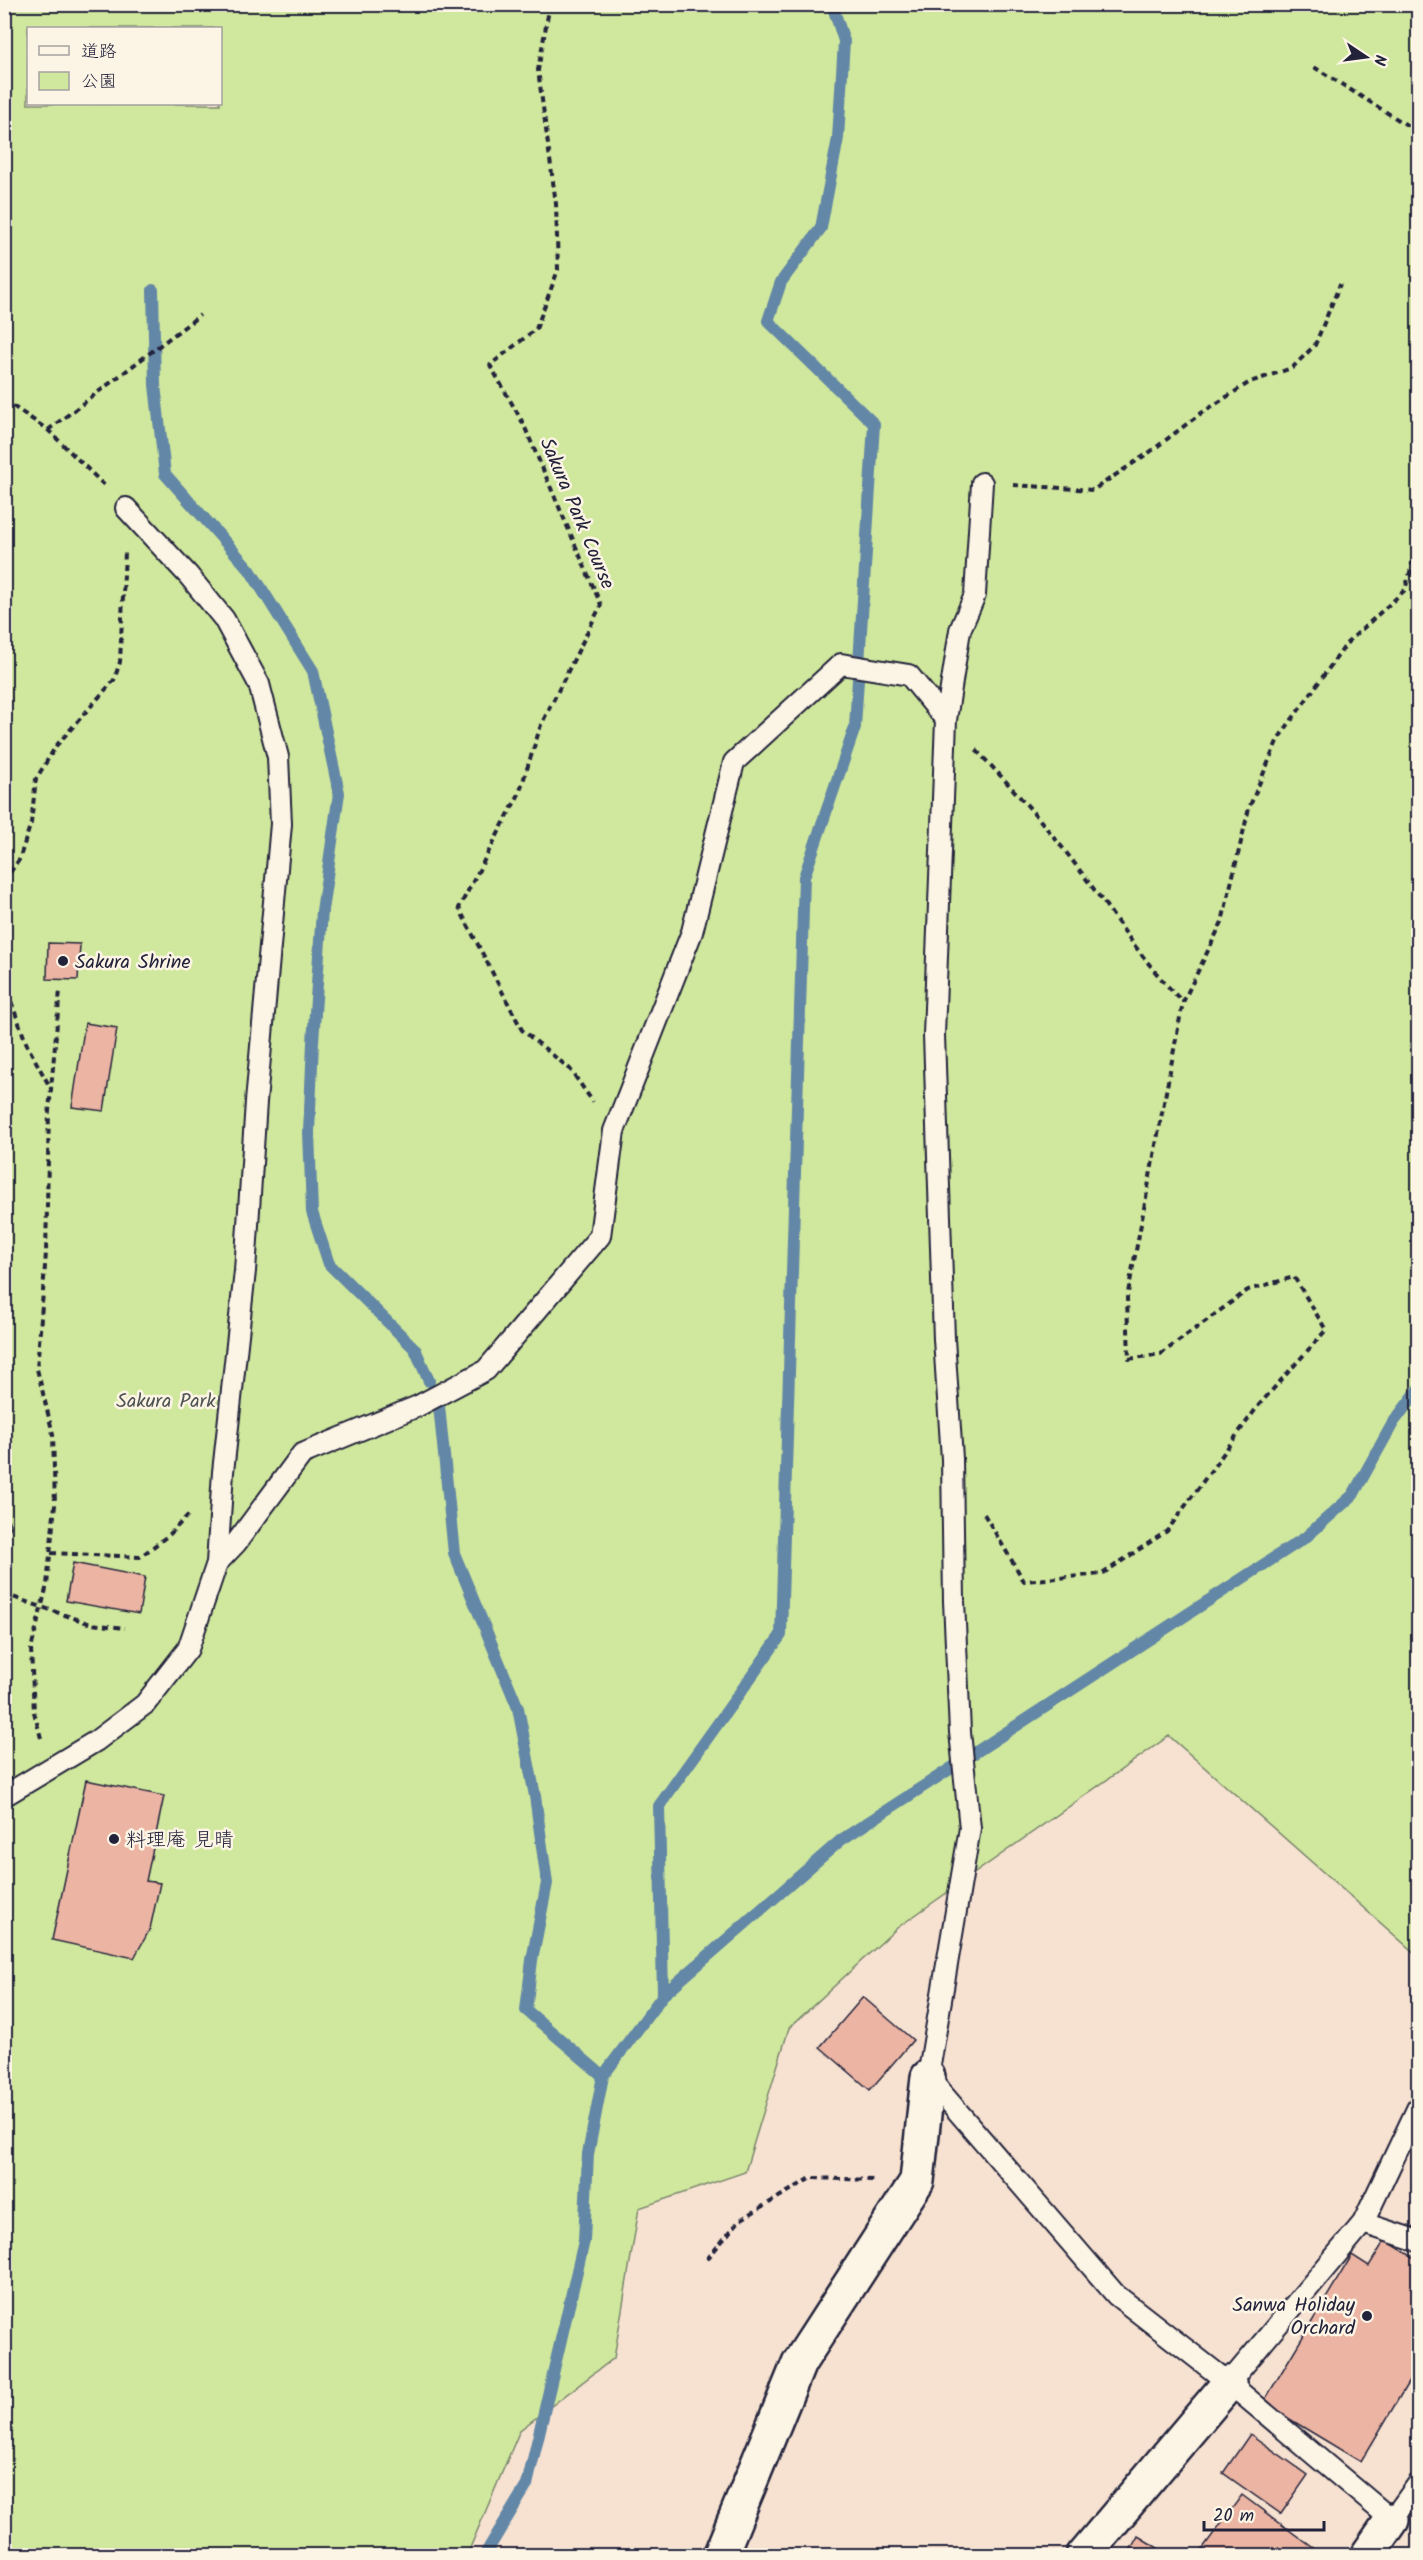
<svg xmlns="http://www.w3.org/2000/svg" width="1423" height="2560" viewBox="0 0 1423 2560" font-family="Kalam,'Klee One',sans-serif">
  <rect width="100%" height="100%" fill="#f7e2d1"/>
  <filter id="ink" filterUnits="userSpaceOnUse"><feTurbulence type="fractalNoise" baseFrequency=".0167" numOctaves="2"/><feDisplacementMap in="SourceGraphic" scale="12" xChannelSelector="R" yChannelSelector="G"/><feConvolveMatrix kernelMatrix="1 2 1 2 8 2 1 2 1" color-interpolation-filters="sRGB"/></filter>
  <g filter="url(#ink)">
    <!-- green -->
    <path fill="#d0e89d" stroke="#79856c" stroke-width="1.5" fill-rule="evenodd" d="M5,5h1413v1951l-249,-220 -272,192 -108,100 -44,144 -106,36 -25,150 -94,72 -53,125 -462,1zM28,28h192v76h-192z"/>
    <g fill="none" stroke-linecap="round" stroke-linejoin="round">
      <!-- stream -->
      <path stroke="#6387a6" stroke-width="12" d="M153,290l2,95 10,89 85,96 63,101 26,122 -17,118 -9,131 -4,90 3,80 17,52 86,85 14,32
        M439,1406l15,147 64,155 17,88 12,87 -15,77 -6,50 77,66
        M663,1995l-4,-189 122,-171 23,-758 51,-150 19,-303 -106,-103 13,-39 40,-54 17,-90 6,-97 -12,-37
        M484,2556l43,-71 57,-244 4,-87 15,-78 60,-81 178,-155 465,-303 47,-42 40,-72 25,-33"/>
    </g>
    <!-- building -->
    <path fill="#ecb4a3" stroke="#22223b" stroke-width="1.5" d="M48,943l32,1 -2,36 -31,-1z
      M85,1023l32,5 -13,83 -32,-4z
      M4,1509l7,18 -7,9z
      M73,1563l72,14 -6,37 -73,-13z
      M86,1780l78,16 -18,85 14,2 -10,46 -16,29 -82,-18z
      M863,1997l50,43 -43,50 -50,-43z
      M1385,2240l33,20v106l-57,96 -98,-59 89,-148 17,11z
      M1250,2434l58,41 -27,39 -58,-41z
      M1242,2495l82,61h-127z
      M1138,2536l33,20h-44z"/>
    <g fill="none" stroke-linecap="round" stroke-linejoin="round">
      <defs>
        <path id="lane" d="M982,483l-7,112 -15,35 -14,90 -12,315 10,304 8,120 2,142 6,131 10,96 -42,249 188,218 113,88 163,137 26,-36
          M217,1563l19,-20 66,-89 116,-48 68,-36 114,-134 14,-105 78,-199 42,-170 107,-98 68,11 37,45
          M4,1796l92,-55 49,-37 43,-55 29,-86 6,-91 22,-201 11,-169 25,-278 -3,-67 -19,-73 -35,-65 -35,-43 -63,-68
          M1363,2223l55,18
          M1229,2383l134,-160 55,-116"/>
        <path id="street" d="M720,2556l79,-193 118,-182 11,-104
          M1083,2556l146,-173
          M1367,2556l25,-36"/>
      </defs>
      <!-- lane casing -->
      <use href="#lane" stroke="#22223b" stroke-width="24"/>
      <!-- street casing -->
      <use href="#street" stroke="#22223b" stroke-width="38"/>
      <!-- path -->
      <path stroke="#22223b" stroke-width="4" stroke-dasharray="6 4.5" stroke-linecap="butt" d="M550,4l-12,66 18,134 2,66 -22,59 -46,36 33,58 78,182 -60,120 -22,69 -60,114 63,122 48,39 23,33
        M1314,67l104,65
        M4,400l44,30 58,57
        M48,430l152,-115
        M1013,485l80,5 57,-38 50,-38 50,-32 42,-14 23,-23 25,-61
        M976,750c39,40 75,81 108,126 33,43 60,88 99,126
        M4,881l15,-21 12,-37 5,-44 20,-33 58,-66 6,-18 5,-110
        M4,982l23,63 24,44
        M984,1514l40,67 78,-7 65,-43 91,-125 68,-76 -32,-53 -46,13 -87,64 -32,5 -2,-61 56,-296 39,-80 27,-114 29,-69 69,-96 58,-53 13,-46
        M51,1553l89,4 30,-23 18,-19
        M4,1594l87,30 34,4
        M41,1738l-7,-26 -3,-63 16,-64 8,-80 -2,-71 -16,-65 9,-116 3,-142 11,-121
        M707,2259l33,-39 71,-42 63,2"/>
      <!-- lane -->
      <use href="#lane" stroke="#fcf5e5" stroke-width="20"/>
      <!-- street -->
      <use href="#street" stroke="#fcf5e5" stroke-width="33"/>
    </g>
  </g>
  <!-- markers -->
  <g fill="#22223b" stroke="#fcf5e5" stroke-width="2">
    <circle cx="63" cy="961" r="6"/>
    <circle cx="114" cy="1839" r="6"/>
    <circle cx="1367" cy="2316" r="6"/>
  </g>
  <g text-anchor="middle" stroke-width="5" stroke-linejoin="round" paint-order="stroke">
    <!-- street labels -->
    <g font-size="20" fill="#22223b" stroke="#fcf5e5">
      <text transform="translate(578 513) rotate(67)" y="7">Sakura Park Course</text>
    </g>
    <!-- poi labels -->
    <g font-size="20" fill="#22223b" stroke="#fcf5e5" text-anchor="start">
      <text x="75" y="968">Sakura Shrine</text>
      <text x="126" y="1846">料理庵 見晴</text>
      <text x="1355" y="2311" text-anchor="end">Sanwa Holiday<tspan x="1355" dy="23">Orchard</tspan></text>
    </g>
    <!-- park labels -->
    <g font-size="20" fill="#4e5454" stroke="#fcf5e5">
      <text x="166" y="1407">Sakura Park</text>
    </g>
  </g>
  <!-- margin -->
  <rect width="1423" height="2560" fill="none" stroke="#fcf5e5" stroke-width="24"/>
  <rect x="12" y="12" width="1399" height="2536" fill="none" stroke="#22223b" stroke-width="2" filter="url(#ink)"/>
  <!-- legend -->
  <rect x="27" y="27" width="195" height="78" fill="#fcf5e5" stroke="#a5a1a1" stroke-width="1.5"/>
  <rect x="39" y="46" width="30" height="9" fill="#fcf5e5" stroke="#a5a1a1" stroke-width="1.5"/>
  <text x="81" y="57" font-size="18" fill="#22223b">道路</text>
  <rect x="39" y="72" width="30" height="18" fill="#d0e89d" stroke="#a5a1a1" stroke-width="1.5"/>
  <text x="81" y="87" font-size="18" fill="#22223b">公園</text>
  <!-- north arrow -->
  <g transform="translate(1366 57) rotate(103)" stroke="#fcf5e5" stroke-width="4.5" paint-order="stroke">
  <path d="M0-4.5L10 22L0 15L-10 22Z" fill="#22223b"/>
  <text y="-9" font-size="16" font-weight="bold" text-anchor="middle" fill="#22223b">N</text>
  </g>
  <!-- scale -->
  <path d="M1204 2521v9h120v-9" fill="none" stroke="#22223b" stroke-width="3"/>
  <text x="1213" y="2521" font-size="18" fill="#22223b" stroke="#fcf5e5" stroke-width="4.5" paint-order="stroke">20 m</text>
</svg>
